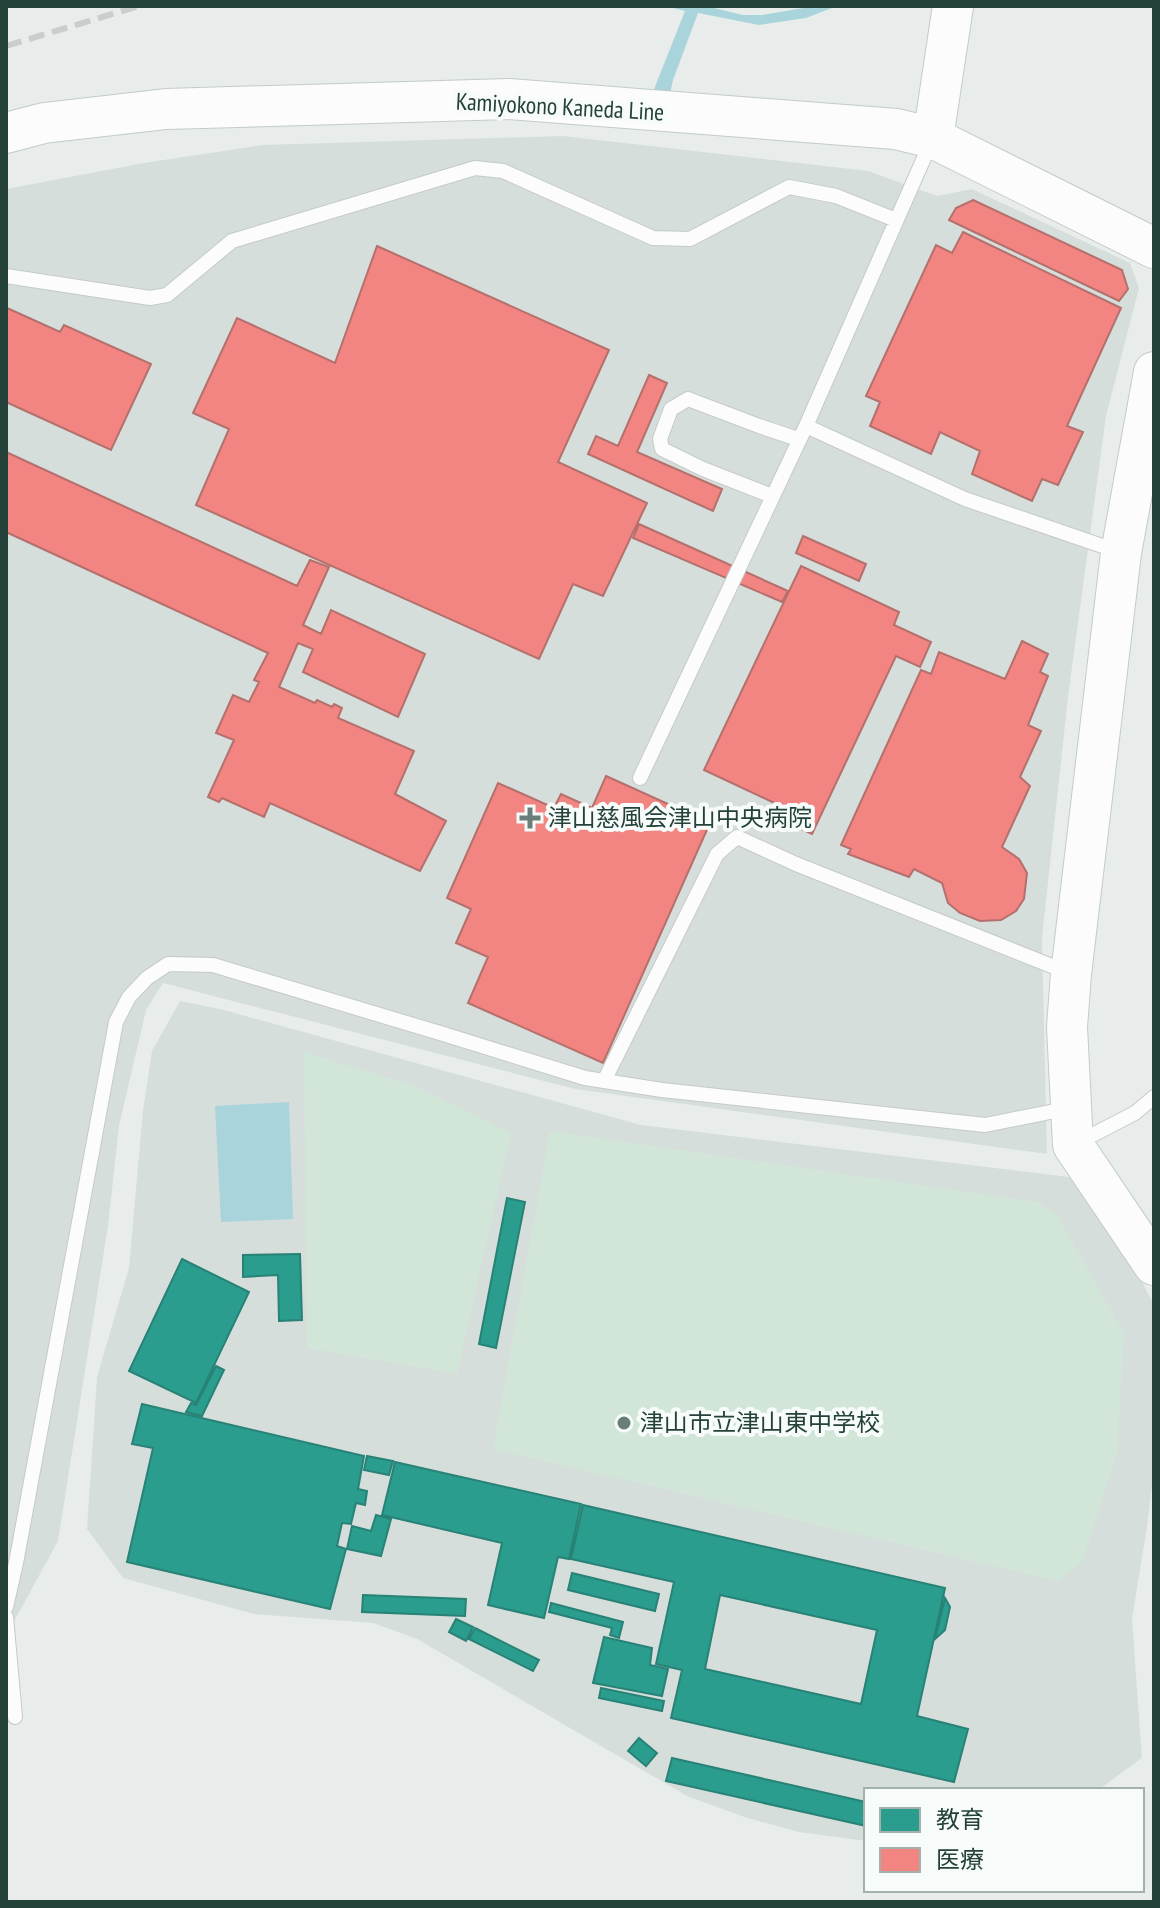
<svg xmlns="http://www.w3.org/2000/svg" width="1160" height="1908" viewBox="0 0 1160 1908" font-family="'PT Sans Narrow','Noto Sans JP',sans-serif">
  <rect width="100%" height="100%" fill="#e8edeb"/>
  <!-- built -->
  <path fill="#d6dedb" d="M563,136l305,35 69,25 35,-7 158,74 9,25 -33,128 -38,281 -26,241 5,216 -472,-65 -412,-106 -17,27 -27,116 -11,100 -50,315 -52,95v-1447l138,-26 118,-18z
    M180,1001l40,8 421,116 428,52 52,64 33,64v163l-7,59 -15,92 10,139 -44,32h-232v51l-67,-9 -52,-14 -60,-22 -270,-157 -44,-16 -119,-9 -131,-36 -36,-49 10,-152 32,-109 14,-158 9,-59z"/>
  <!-- green -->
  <path fill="#d1e6d8" d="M304,1052l111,34 96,47 -54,241 -150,-26z
    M550,1131l487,71 19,11 68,121 -7,119 -35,109 -25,19 -564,-132z"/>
  <!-- water -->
  <path fill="#a9d4db" d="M665,6h41l37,9h19l53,-9h22l-31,12 -47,7 -61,-12 -25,67 -8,38 -20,-6 40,-101z
    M289,1102l4,117 -72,3 -6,-116z"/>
  <!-- schools -->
  <path fill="#2a9d8f" stroke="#288276" stroke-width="2" fill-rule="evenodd" d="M507,1198l18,4 -29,146 -17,-4z
    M300,1254l2,66 -23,1 -1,-46 -35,2v-22z
    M182,1259l67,33 -53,111 -67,-32z
    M216,1366l8,4 -22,46 -16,-4 5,-9 5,2z
    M142,1404l222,52 -6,33 9,2 -2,14 -9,-2 -5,21 -9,-1 -5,23 9,3 -16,60 -203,-47 26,-114 -21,-4z
    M367,1456l26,5 -4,14 -25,-5z
    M395,1462l186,42 -12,55 -11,-2 -14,61 -56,-13 14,-62 -120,-28z
    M583,1505l362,83 -28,128 51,13 -14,53 -283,-64 11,-48 -26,-6 18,-82 -103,-23zM720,1595l157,35 -16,74 -156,-35z
    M376,1515l15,4 -10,37 -34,-7 5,-23 19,5z
    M572,1573l87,21 -4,17 -87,-21z
    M363,1595l103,4 -1,17 -103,-4z
    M945,1598l5,9 -5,23 -10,9z
    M551,1603l72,19 -4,16 -9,-3 2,-7 -63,-16z
    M456,1619l17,8 -7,14 -17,-9z
    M475,1628l64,32 -6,11 -64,-32z
    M604,1637l48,11 -2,17 18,4 -6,27 -69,-13z
    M601,1688l63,13 -2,10 -63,-13z
    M639,1738l18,15 -11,13 -18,-15z
    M672,1758l194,44v24l-200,-45z"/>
  <!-- health -->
  <path fill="#f28482" stroke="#b4706c" stroke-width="2" d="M973,200l149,70 6,19 -9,12 -170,-81 7,-12z
    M963,232l158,76 -54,118 16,6 -25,53 -16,-6 -10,22 -60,-27 8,-23 -40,-19 -9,22 -61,-28 10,-24 -14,-6 70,-151 16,8z
    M377,246l232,104 -51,112 89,41 -44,93 -30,-12 -34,75 -343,-154 33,-76 -36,-16 44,-95 98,45z
    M7,308l53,24 4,-7 87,39 -40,86 -105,-48z
    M649,375l18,8 -30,69 85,37 -9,22 -125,-57 8,-18 22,10z
    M6,452l291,134 13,-26 19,7 -26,58 18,9 10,-24 94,44 -27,63 -95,-45 10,-23 -15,-6 -19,44 36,16 2,-3 15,7 2,-3 8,4 -4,10 76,33 -19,43 51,27 -26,50 -150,-68 -6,14 -42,-19 -3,4 -11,-5 26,-57 -18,-7 17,-38 16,7 10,-20 -5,-2 14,-27 -262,-121z
    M639,524l149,67 -6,11 -149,-64z
    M803,536l63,28 -7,17 -63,-28z
    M801,566l98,46 -5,13 37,17 -11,25 -24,-11 -84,178 -35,-16 6,-11 -79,-37z
    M1022,641l26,13 -8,18 8,4 -20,49 13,6 -21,46 10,9 -28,61 17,12 8,14 -3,26 -8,12 -15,9 -21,1 -20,-8 -12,-10 -6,-20 -28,-14 -5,8 -61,-23 3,-5 -10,-4 80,-175 10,4 8,-22 66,27z
    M606,776l104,47 -107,240 -135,-60 20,-46 -32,-14 15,-34 -24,-11 51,-115 56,25 7,-14 31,14z"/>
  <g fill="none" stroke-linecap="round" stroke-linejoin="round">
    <defs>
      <path id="lane" d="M6,276l144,22 17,-3 65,-54 243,-73 28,3 150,67 37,1 99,-52 47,9 60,24
        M806,426l159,73 152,52
        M772,496l-69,-27 -41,-20 -2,-10 11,-30 17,-10 71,27 39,13
        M640,778l166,-352 125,-284
        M604,1081l113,-227 20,-17 59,27 271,108
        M1077,1143l58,-30 19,-16
        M6,1607l10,-44 100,-541 13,-25 18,-19 21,-14 45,1 227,68 145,45 77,12 323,35 85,-17
        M6,1617l9,100"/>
      <path id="secondary" d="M6,133l38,-10 122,-14 343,-10 387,30 37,9 221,110
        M933,138l20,-132
        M1154,372l-33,181 -50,421 -4,53 6,118 81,120"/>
    </defs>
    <!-- lane casing -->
    <use href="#lane" stroke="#c5cac8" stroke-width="16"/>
    <!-- secondary casing -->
    <use href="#secondary" stroke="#c3cbc8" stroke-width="42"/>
    <!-- lane -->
    <use href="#lane" stroke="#fcfcfc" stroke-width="14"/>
    <!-- secondary -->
    <use href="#secondary" stroke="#fcfcfc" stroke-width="40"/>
    <!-- rail -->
    <path stroke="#c9cdcc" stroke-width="6" stroke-dasharray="16 8" stroke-linecap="butt" d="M6,46l133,-40"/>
  </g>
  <!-- markers -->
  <g fill="#697e78" stroke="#f7fbf9" stroke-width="3">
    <path d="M526 806h8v8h8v8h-8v8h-8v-8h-8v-8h8z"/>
    <circle cx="624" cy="1423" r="8"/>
  </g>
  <g text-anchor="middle" stroke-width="8" stroke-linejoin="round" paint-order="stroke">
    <!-- street labels -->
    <g font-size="24" fill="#24423a" stroke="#f7fbf9">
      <text transform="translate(560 107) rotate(3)" y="8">Kamiyokono Kaneda Line</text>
    </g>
    <!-- poi labels -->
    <g font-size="24" fill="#24423a" stroke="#f7fbf9" text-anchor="start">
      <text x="548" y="826">津山慈風会津山中央病院</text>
      <text x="640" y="1431">津山市立津山東中学校</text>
    </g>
  </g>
  <!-- border -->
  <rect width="1160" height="1908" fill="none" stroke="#24423a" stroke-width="16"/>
  <!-- legend -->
  <rect x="864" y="1788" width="280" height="104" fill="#f7fbf9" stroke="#a3b1ad" stroke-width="2"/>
  <rect x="880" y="1808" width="40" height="24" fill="#2a9d8f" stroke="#a3b1ad" stroke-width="2"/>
  <text x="936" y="1828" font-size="24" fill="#24423a">教育</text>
  <rect x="880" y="1848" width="40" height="24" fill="#f28482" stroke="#a3b1ad" stroke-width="2"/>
  <text x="936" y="1868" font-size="24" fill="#24423a">医療</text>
</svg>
